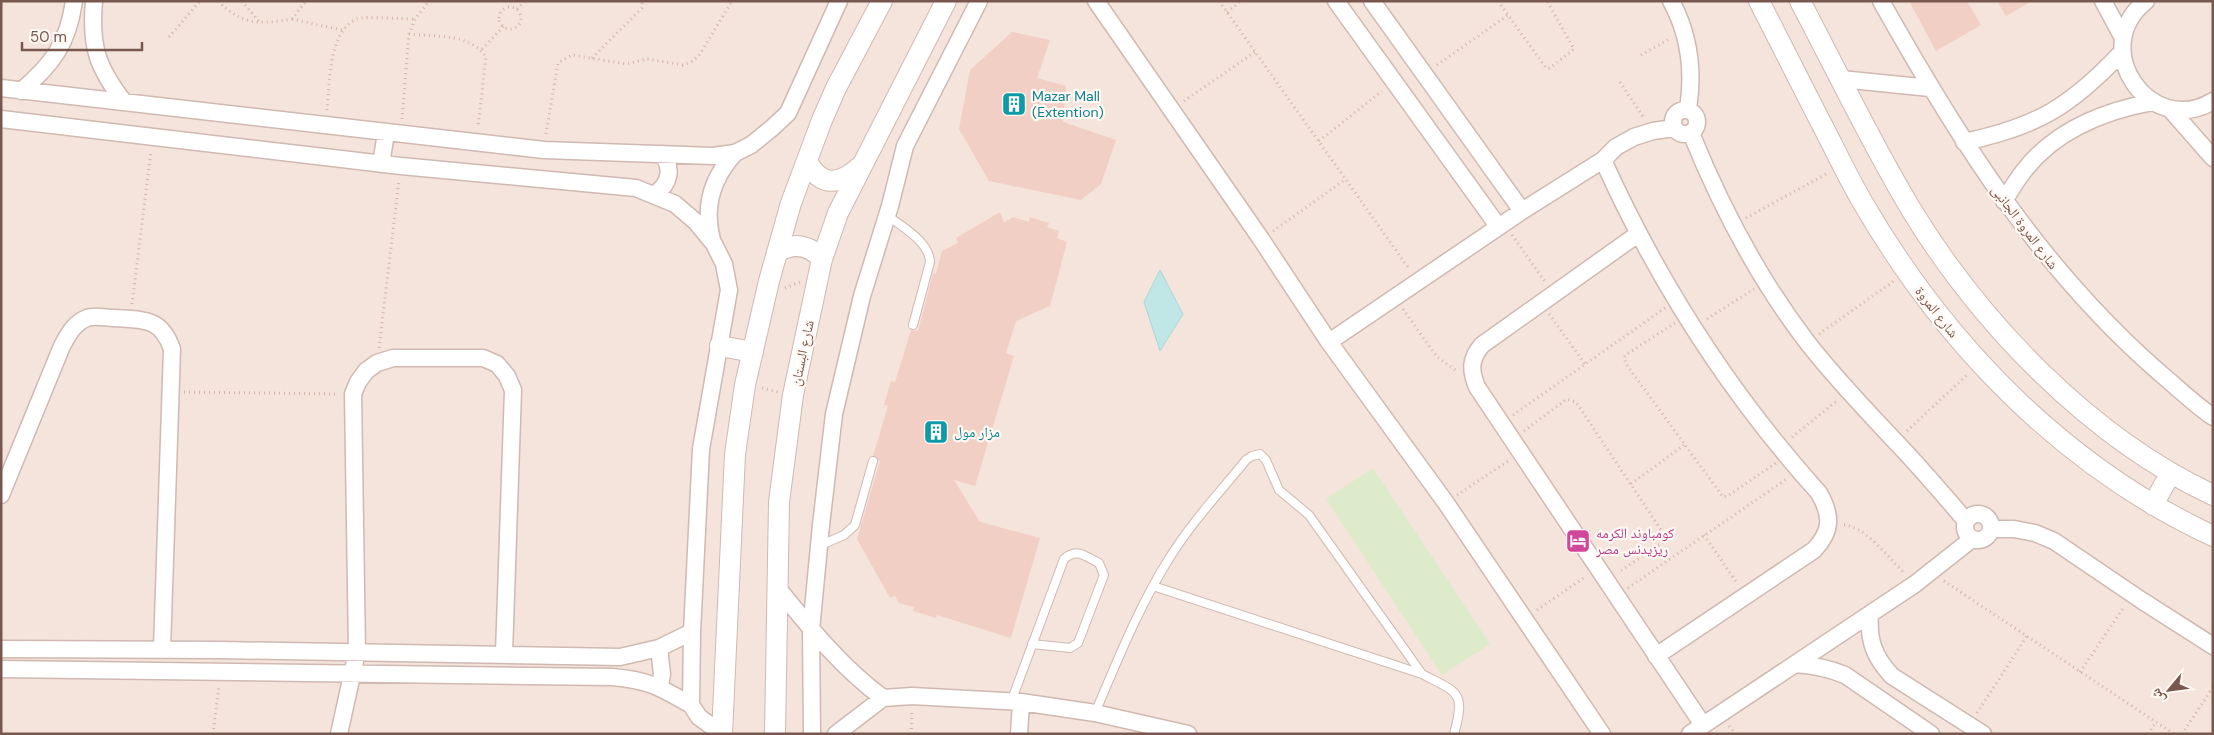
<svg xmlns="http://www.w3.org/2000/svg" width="2214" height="735" viewBox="0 0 2214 735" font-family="'DM Sans','Noto Naskh Arabic',sans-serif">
  <rect width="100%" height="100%" fill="#fcf4ec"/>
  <!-- residential -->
  <path fill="#f4e4db" d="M1,1h2212v733h-2212z"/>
  <!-- green -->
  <path fill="#ddebca" d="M1373,468l117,176 -48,31 -116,-176z"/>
  <!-- water -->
  <path fill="#c0e7e6" stroke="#a7d8d8" d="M1160,270l23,44 -23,37 -16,-49z"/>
  <!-- building -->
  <path fill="#f1cfc4" d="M1909,1h58l14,24 -45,26z
    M1997,1h35l-26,15z
    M1012,32l38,8 -13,38 29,8 -3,36 53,18 -15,44 -20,16 -92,-19 -30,-52 11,-59z
    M1000,212l4,11 9,-6 16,5 1,-5 19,6 -2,4 12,4 -2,7 10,4 -17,64 -34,15 -10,32 8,3 -39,130 -21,-6 26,42 60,16 -29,100 -74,-23 -1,3 -23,-7 1,-4 -15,-4 -4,-7 -5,2 -33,-59 23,-78 -7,-5 15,-50 -4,-1 7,-24 4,1 16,-52 7,1 15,-58 3,1 6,-23 16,-8 -2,-5z"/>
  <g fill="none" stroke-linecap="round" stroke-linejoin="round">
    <defs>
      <path id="service" d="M887,215c15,12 42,26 43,47l-17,63
        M819,546l25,-11 11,-10 18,-64
        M1153,586l269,88c36,19 44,17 32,60
        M1011,702l53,-143c13,-12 22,-2 35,4l5,12 -26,68 -8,5 -38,-4
        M1095,713c23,-54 44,-107 75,-156 22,-35 50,-65 76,-97l6,-4 8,-2 6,6 13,30 30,25 113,159"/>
      <path id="minor" d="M94,1c-4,45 3,66 30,101
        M1096,1l165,238 68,103 117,161 156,231
        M1336,1l162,225
        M1372,1l150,210
        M1671,1c19,35 23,70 17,108
        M1881,1c78,139 159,268 280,373 17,14 33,30 52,43
        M2103,1l20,37
        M2146,1c-59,47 4,138 67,100
        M1841,79l89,9
        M1,88l543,62 169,6 22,-3 16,-8 21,-17 16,-15 51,-112
        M21,91c32,-27 47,-48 53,-90
        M2170,109l43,49
        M1673 122a12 12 0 1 1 24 0a12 12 0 1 1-24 0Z
        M1,119l400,47 235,22 39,16 21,18 18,22 10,20 5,26 -28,159 -9,183 -1,73 8,12 11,8 12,4
        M1691,133c30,74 67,145 116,209 27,35 58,67 88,99 25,26 48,53 71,80
        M1964,142c73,-15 107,-36 158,-90
        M1603,160c55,122 126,233 216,333 13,23 13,38 -5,57l-158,106
        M381,164l5,-31
        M655,194c15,-10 18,-26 7,-40
        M2004,201c6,-10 12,-20 19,-29 32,-42 80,-61 130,-70
        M1638,234l-156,111c-12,14 -12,25 -5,42l226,338
        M712,240c-9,-34 0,-62 23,-87
        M1329,342l193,-131 81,-51 13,-13 18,-10 19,-6 21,-3
        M1,495l61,-149c6,-11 12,-23 25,-28 7,-3 19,0 27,0 29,2 47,-1 58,31l-10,300
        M1965 527a13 13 0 1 1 26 0a13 13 0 1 1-26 0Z
        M1992,529h22l21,4 19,8 87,59 72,46
        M777,587c33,41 64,80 106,111
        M1870,614c-2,26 4,43 22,62l91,58
        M659,648l3,26 -2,12
        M1,649l219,1 400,7 39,-9 33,-16
        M1795,664c18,1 33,4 50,11l86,59
        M1,669l611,8c36,3 48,10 79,28
        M339,734l18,-82 -4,-258 5,-12 8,-11 11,-8 16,-5h90l14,6 10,12 6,14 -9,264
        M812,734l-1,-104 10,-105 13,-111 28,-118 28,-90 15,-60 74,-145
        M836,734l47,-36 29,-2 109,6 74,11 93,21
        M1019,734l2,-32
        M1690,734l225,-150 57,-45"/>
      <path id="tertiary" d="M1759,1c20,39 40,78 60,118 15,28 28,57 44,84 82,141 200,263 350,333
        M1800,1c37,70 71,142 112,210 70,114 179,227 301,284
        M807,161c14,28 34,23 54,5
        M777,252c17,-10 33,-7 45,7
        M720,346l33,6
        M2153,505l17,-31
        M722,734l13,-280 10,-69 24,-104 22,-78 31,-83 14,-32 46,-87
        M775,734l4,-232 14,-107 29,-136 16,-46 108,-212"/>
    </defs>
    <!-- service casing -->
    <use href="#service" stroke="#cfb9b1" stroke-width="10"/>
    <!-- minor casing -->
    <use href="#minor" stroke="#cfb9b1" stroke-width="19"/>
    <!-- tertiary casing -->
    <use href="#tertiary" stroke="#cfb9b1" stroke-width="22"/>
    <!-- path -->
    <path stroke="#d7b2a7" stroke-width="3" stroke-dasharray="1 4" stroke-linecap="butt" d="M218,1c25,25 42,23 74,18l14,-18
      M242,1l19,23
      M1219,1l191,269
      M1498,1l48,67h4l24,-19 -27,-48
      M499 18a11 11 0 1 1 22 0a11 11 0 1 1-22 0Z
      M517,9l8,-8
      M1227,12l14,-11
      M292,19l50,11
      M409,34c25,3 62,-1 77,23l-8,70
      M169,37l31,-36
      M482,49l22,-23
      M1641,55l30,-17
      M592,58l50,-50v-7
      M1437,65l71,-50
      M1620,82l24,36
      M1184,101l71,-49
      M327,110c3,-27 1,-79 30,-91 8,-3 46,0 58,0
      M402,119l7,-85 6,-15 14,-18
      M546,134l12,-71 14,-8 54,9 21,-5 36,6 10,-4 7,-7 32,-53
      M1319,141l63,-50
      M1746,218l82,-45
      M1273,231l73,-52
      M1512,235l34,48
      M785,288l15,-6
      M132,304l19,-153
      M1403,309l34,48 20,14
      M1549,314l36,50
      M1707,319l47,-30
      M1675,323l-48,31 -3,3 2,7 97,133 6,-2 47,-32
      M1819,334l75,-53
      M379,348l20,-168
      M762,388l16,4
      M184,392l154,2
      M1513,415l152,-107
      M1524,431l43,-32 9,3 89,134 -2,6 -44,30
      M1907,431l61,-57
      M1792,437l46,-37
      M1631,484l53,-39
      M1457,495l51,-34
      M1844,525c21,1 45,33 60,48
      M1704,535l33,48
      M1944,581l230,153
      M1628,588l160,-110
      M1537,610l48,-33
      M2080,672l44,-65
      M1977,713l50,-77
      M1729,726l7,8
      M213,734l6,-49
      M911,734l1,-22
      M2148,734l8,-12
      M2182,734l31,-47"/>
    <!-- service -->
    <use href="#service" stroke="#fff" stroke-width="8"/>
    <!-- minor -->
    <use href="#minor" stroke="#fff" stroke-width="16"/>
    <!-- tertiary -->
    <use href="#tertiary" stroke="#fff" stroke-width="20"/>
  </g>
  <!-- icons -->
  <defs>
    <symbol id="building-square" viewBox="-11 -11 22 22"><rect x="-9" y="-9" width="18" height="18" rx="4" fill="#0f9aa8" stroke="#fff8f3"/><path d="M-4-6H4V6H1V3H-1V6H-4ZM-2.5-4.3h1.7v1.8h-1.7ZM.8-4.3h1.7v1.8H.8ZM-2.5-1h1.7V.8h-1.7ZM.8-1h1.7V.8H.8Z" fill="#fff"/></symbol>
    <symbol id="hotel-square" viewBox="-11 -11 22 22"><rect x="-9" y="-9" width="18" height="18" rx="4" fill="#d1479c" stroke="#fff8f3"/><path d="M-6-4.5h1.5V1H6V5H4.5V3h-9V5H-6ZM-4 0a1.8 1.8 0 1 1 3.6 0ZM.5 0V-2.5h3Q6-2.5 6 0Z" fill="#fff"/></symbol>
  </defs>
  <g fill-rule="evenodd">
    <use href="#building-square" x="1000" y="90" width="28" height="28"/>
    <use href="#building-square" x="922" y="418" width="28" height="28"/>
    <use href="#hotel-square" x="1564" y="527" width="28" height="28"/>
  </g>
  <g text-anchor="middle" stroke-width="4.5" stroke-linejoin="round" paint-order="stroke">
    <!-- culture labels -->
    <g font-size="14" fill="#0d838f" stroke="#fff8f3" text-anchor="start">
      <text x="1032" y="101">Mazar Mall<tspan x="1032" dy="16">(Extention)</tspan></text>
      <text x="954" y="437">مزار مول</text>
    </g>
    <!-- street labels -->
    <g font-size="14" fill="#78574e" stroke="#fff8f3">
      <text transform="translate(2025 227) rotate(53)" y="5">شارع المروة الجانبى</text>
      <text transform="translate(1937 312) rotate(52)" y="5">شارع المروة</text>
      <text transform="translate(802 353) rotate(-78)" y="5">شارع البستان</text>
    </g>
    <!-- hotel labels -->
    <g font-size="14" fill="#b23c85" stroke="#fff8f3" text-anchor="start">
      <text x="1596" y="538">كومباوند الكرمه<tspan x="1596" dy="16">ريزيدنس مصر</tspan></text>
    </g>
  </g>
  <!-- border -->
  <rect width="2214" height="735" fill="none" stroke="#78574e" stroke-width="5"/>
  <!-- north arrow -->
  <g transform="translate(2169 690) rotate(241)" stroke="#fff8f3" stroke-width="4" paint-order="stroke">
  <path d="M0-4L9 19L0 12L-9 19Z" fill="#78574e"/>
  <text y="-8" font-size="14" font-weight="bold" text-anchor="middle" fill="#78574e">ش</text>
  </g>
  <!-- scale -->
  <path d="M22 42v8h120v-8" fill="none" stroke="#78574e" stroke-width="2.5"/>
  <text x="30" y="42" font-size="15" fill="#78574e" stroke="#fff8f3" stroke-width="4" paint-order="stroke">50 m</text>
</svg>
